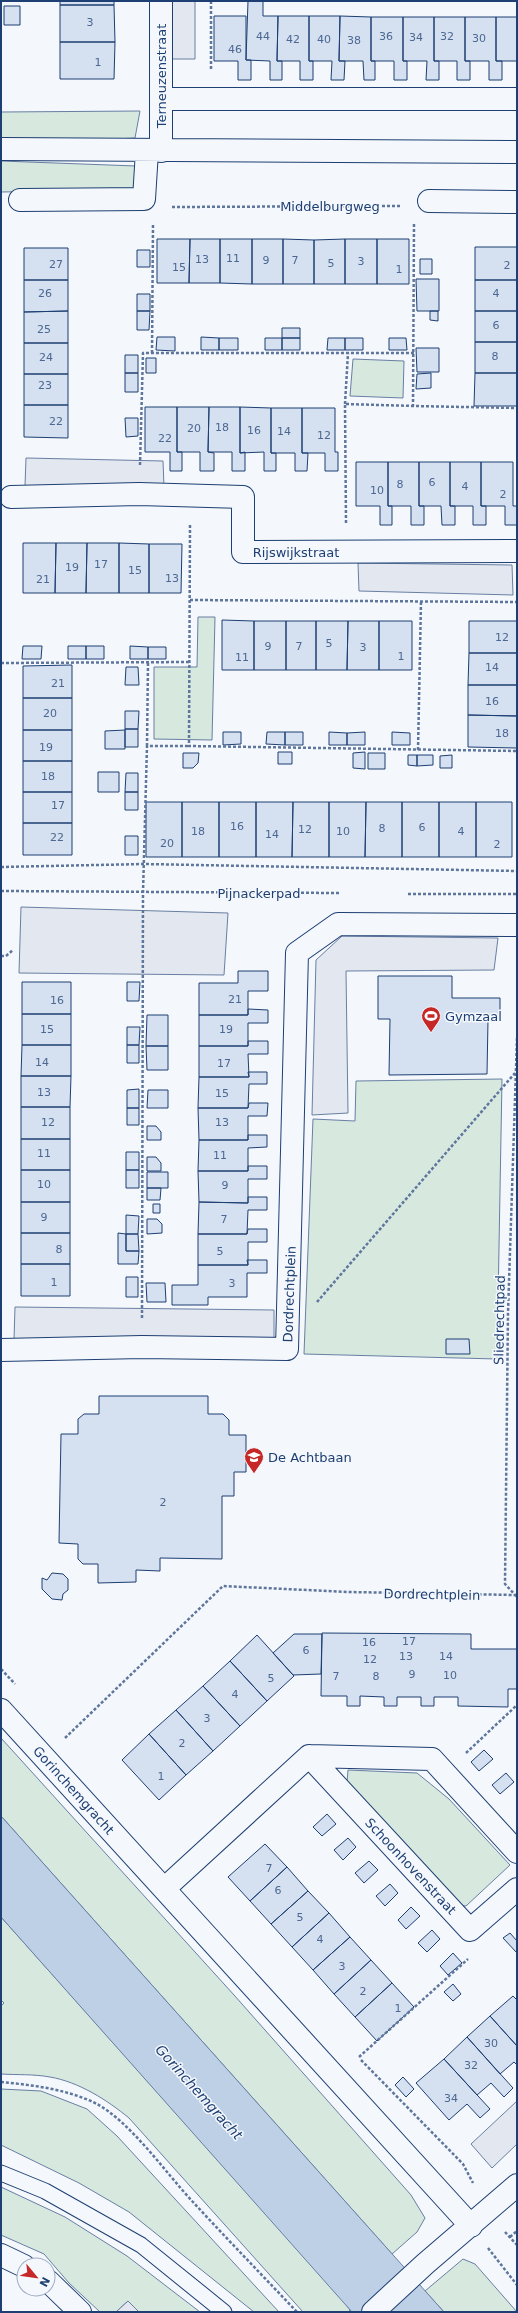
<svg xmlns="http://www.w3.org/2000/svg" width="518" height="2313" viewBox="0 0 518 2313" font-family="'DejaVu Sans',sans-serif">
  <rect width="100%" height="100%" fill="#f4f7fb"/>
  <!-- green -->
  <path fill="#d7e8df" stroke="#687fa3" d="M140,111l-5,27 -134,7v-33z
    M1,161l135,5v24l-135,2z
    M353,359l51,2 -1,37 -53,-2z
    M198,617h17l-3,123 -58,-1v-72h43z
    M502,1079l-5,280 -193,-5 9,-235 42,2 1,-40z
    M1,1738l233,257 177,200 14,23 -8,14 -25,22 -391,-438z
    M348,1770l69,3 32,26 61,66 -44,41 -9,-1 -110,-122z
    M1,1917l341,382 8,11 -2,2h-45l-174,-194c-22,-18 -50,-36 -79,-41 -16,-3 -33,-2 -49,-3v-68l3,-3 -3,-3z
    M1,2089l40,2 46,18 30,27 162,176h-25l-125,-100 -50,-29 -78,-38z
    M1,2187l64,30 62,39 73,56h-61l-11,-11 -12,11h-16l-31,-29 -25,-29 -43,-19z
    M463,2259l12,5 42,48h-73l-19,-21z"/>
  <!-- parking -->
  <path fill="#e3e8f0" stroke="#687fa3" d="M172,1h23v58h-23z
    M26,458l137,3 1,26 -139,-1z
    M358,563l154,2 1,30 -154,-4z
    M21,907l207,6 -4,62 -205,-2z
    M342,936l156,2 -4,32 -148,1 2,142 -36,2 4,-155z
    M15,1307l259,3v30h-260z
    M517,2101v43l-25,24 -21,-24z
    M128,2301l11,11h-23z"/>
  <!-- water -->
  <path fill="#bed0e5" stroke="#687fa3" d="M1,1816l443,496h-92l-351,-395z"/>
  <!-- building -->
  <path fill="#d5e0f0" stroke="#1d3f73" d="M60,1h54v4h-54z
    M248,1h15v15h15l-1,45h5v19h-12v-19l-24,-1z
    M60,5h54l1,37h-55z
    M4,6h16v19h-16z
    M214,16h32v44h5v20h-13v-19h-24z
    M278,16h31v45h4v19h-13v-19h-23z
    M309,16h31l-1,45h6l-1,19h-13l1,-19h-23z
    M340,16l31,1v44h4v19h-11l-1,-19h-24z
    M371,17h32v44h4v19h-13v-19h-23z
    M403,17h31v44h5v19h-13l1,-19h-24z
    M434,17h31v44h5v19h-13v-19h-23z
    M465,17h31v44h6v19h-13v-19h-24z
    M496,17h21v44h-21z
    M60,42h55l-1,37h-54z
    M157,239h33l-1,44h-32z
    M190,239h30v44h-31z
    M220,239h32v45l-32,-1z
    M252,239h31v45h-31z
    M283,239l31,1v44h-31z
    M345,239v45h-31v-44z
    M345,239h32v45h-32z
    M377,239h32v45h-32z
    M475,247h42v33h-42z
    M24,248h44v32h-44z
    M137,250h13v17h-13z
    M420,259h12v15h-12z
    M416,279h23v32h-22z
    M24,280h44v31l-44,1z
    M475,280h42v31h-42z
    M137,294h13v17h-13z
    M68,311v32h-44v-31z
    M137,311h13l-1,19h-12z
    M430,311h8v10l-8,-1z
    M475,311h42v31h-42z
    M282,328h18v10h-18z
    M157,337h18v14l-19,-1z
    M201,337l18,1v12h-18z
    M219,338h19v12h-19z
    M265,338h17v12h-17z
    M282,338h18v12h-18z
    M328,338h17v12h-18z
    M345,338h18v12h-18z
    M389,338h17l1,12h-18z
    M475,342h42v31h-42z
    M24,343h44v31h-44z
    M416,348h23v24h-22z
    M125,355h13v18h-13z
    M146,358h10v15h-10z
    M125,373h13v19h-13z
    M431,373v15l-15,1 1,-15z
    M475,373h42v33h-43z
    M24,374h44v31h-44z
    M24,405h44v33l-44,-1z
    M145,407h32v45h5v19h-12v-19h-25z
    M177,407h32l-1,45 6,1v18h-14v-19h-23z
    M209,407h31v46l5,-1v19h-13v-19h-24z
    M240,407l31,1v45h5v18h-12v-19l-24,1z
    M271,408h31v45h6l-1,18h-12v-18h-24z
    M302,408h33v44h3v19h-13v-18h-23z
    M125,418h13v18l-12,1z
    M356,462h32v44h4v19h-12v-19h-24z
    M388,462h31v44h5v19h-13v-19h-23z
    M419,462h31v44h5v19h-13l-1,-19h-22z
    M450,462h31v44h5v19h-13v-19h-23z
    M481,462h32v44h4v19h-12v-19h-24z
    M23,543h33l-1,50h-32z
    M56,543h31l-1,50h-31z
    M87,543h32v50h-33z
    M119,543l30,1v49h-30z
    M149,544h33l-1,49h-32z
    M222,620l32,1v49h-32z
    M254,621h32v49h-32z
    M286,621h30v49h-30z
    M316,621h32l-1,49h-31z
    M348,621h31v49h-32z
    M379,621h33v49h-33z
    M469,621h48v32h-48z
    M23,646h19l-1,13h-19z
    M68,646h18v13h-18z
    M86,646h18v13h-18z
    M130,646l18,1v12h-18z
    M148,647h18v12h-18z
    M469,653h48v32h-49z
    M72,665v33h-49v-32z
    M126,667h12l1,18h-14z
    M468,685h49v31l-49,-1z
    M23,698h49v32h-49z
    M125,711h14l-1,18h-13z
    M468,715l49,1v32l-49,-1z
    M125,729h13v18h-13z
    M23,730h49v31h-49z
    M125,730v19h-20v-18z
    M223,732h18v12l-18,1z
    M267,732h18v13l-19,-1z
    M285,732h18v13h-18z
    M329,732l18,1v12h-18z
    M365,732v13h-18v-12z
    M392,732l18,1v12h-18z
    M278,752h14v12h-14z
    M365,752v17l-12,-1v-15z
    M183,753h16l-1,10 -5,5h-10z
    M368,753h17v16h-17z
    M408,755h9v11l-9,-1z
    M417,755h16v10l-16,1z
    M452,755v13h-12v-12z
    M23,761h49v31h-49z
    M98,772h21v20h-21z
    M126,773h12v19h-13z
    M23,792h49v31h-49z
    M125,792h13v18h-13z
    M146,802h36v55h-36z
    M182,802h37v55h-37z
    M219,802h37v55h-37z
    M256,802h37l-1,55h-36z
    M293,802h36v55h-37z
    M329,802h37l-1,55h-36z
    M366,802h36v55h-37z
    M402,802h37v55h-37z
    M439,802h37v55h-37z
    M476,802h36v55h-36z
    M23,823h49v32h-49z
    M125,836h13v19h-13z
    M238,971h30v20h-20v24h-49v-32h39z
    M378,976h74v22h48v22h-12l-1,54 -98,1 1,-56h-12z
    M22,982h49v32h-49z
    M127,982h13l-1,19h-12z
    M248,1009l20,1v13h-20v23h-49v-31h49z
    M22,1014h49v31h-49z
    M147,1015h21v31h-22z
    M127,1027h13l-1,18h-12z
    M248,1041h20v13h-20l1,23h-50v-31h49z
    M22,1045h49v31h-50z
    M127,1045h12v18h-12z
    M146,1046h22v24h-21z
    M248,1072h19v12h-18l-1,24h-50l1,-31h50z
    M21,1076h50l-1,31h-49z
    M139,1089v19h-12v-18z
    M148,1090h20v18h-21z
    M249,1103h19l-1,13h-19v24h-49l-1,-32h50z
    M21,1107h49v32h-49z
    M127,1108h12v17h-12z
    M147,1126h9l5,6v8h-14z
    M248,1135h19v12l-19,1v23h-50l1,-31h49z
    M21,1139h49v31h-49z
    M126,1152h13v18h-13z
    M147,1157h9l5,6v8h-14z
    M248,1166h19v13h-19v24l-49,-1 -1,-31h50z
    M21,1170h49v32h-49z
    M126,1170h13v18h-13z
    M147,1172h21v16h-21z
    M147,1188h14l-1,12h-13z
    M248,1197h19v13h-19l-1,24h-49l1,-32 49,1z
    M21,1202h49v31h-49z
    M153,1204h7v9h-7z
    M126,1215l13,1 -1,18h-12z
    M147,1219h10l5,5v9l-15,1z
    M248,1229h19v13h-19v23h-50v-31h49z
    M21,1233h49v31h-49z
    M118,1233l8,1v17h13l-1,13h-20z
    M126,1234h12l1,17h-13z
    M247,1260h20v13h-20v24h-39v8h-36v-20h26v-20h50z
    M21,1264h49v32h-49z
    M126,1277h12v20h-12z
    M146,1283h19l1,19h-19z
    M446,1339h23l1,15h-24z
    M99,1396h109v18h15l6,6v15h17v37h-12v24h-12v63l-62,-1v13l-24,-1v12l-38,1v-19h-15l-5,-5v-15l-19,-1 2,-109h17v-15l6,-5h15z
    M52,1573l11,1 5,5v11l-5,4 -1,6 -10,-1 -10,-10v-11l5,2z
    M322,1633l149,1v15h46v40h-9v18l-50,-1v-9h-24v9h-13v-9h-24v9h-13v-9l-24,-1v10h-13v-10h-26z
    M294,1634h28l-1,40 -28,1 -20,-22z
    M257,1635l37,41 -27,25 -37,-40z
    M230,1661l37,40 -27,25 -37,-40z
    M203,1686l37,40 -27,25 -37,-41z
    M176,1710l37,41 -27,24 -37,-41z
    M149,1734l37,41 -27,25 -37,-40z
    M484,1750l9,9 -14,12 -8,-9z
    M506,1773l8,9 -14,12 -8,-9z
    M327,1814l9,10 -14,12 -9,-9z
    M348,1838l8,9 -13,13 -9,-10z
    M265,1844l22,23 -37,34 -22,-24z
    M369,1861l9,9 -14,13 -9,-10z
    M287,1867l21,24 -37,33 -21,-23z
    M390,1884l8,9 -13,13 -9,-10z
    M308,1891l21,22 -37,34 -21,-23z
    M411,1907l9,9 -14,13 -8,-9z
    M329,1913l21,24 -37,33 -21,-23z
    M432,1930l8,9 -13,13 -9,-9z
    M510,1933l7,8v12l-14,-15z
    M350,1937l21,23 -37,34 -21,-24z
    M453,1953l9,10 -14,12 -8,-9z
    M371,1960l21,23 -37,34 -21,-23z
    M392,1983l22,24 -37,34 -22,-24z
    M453,1984l8,10 -8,7 -9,-9z
    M513,1996l4,4v46l-27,-30z
    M490,2016l27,30v19l-3,-3 -14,12 -33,-37z
    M467,2037l46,51 -9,9 -13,-14 -14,12 -33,-36z
    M444,2059l46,50 -10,9 -13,-14 -18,16 -33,-37z
    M403,2077l11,12 -8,8 -11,-12z"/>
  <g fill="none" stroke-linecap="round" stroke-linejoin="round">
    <defs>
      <path id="service" d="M1,2173l44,18 96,54 83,67"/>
      <path id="minor" d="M161,1v150
        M161,99h356
        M1,149l516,3
        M20,200l124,-1 3,-48
        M429,201l88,1
        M11,497l128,-3 104,3v55l274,-1
        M1,1350l141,-3 145,2 10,-396 41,-29 179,1
        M1,1710l470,516
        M309,1756l161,174 47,-41
        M164,1889l145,-133 123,3 85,93
        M1,2255l23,11
        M48,2281l32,31
        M373,2312l52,-48 92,-79"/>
    </defs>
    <!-- service casing -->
    <use href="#service" stroke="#1d3f73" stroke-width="17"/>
    <!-- minor casing -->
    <use href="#minor" stroke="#1d3f73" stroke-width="24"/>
    <!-- path -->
    <path stroke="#5e769c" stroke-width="2.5" stroke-dasharray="3 2" stroke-linecap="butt" d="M211,1v69
      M172,207l229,-1
      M414,224l-1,182 104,2
      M152,353l1,-128
      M345,404l3,-51
      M140,465l3,-112h271
      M346,523l-1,-119 69,2
      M190,525l-1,221 328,5
      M190,600l327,2
      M1,663l189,-1
      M147,746l1,-84
      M418,750l3,-149
      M1,867l143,-3 373,7
      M1,891l338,2
      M408,894h109
      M1,956h5l7,-6
      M517,1038l-9,275 -3,271 12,13
      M317,1302l198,-229
      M142,1318l1,-425 4,-147h42
      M1,1669l14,15
      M65,1738l158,-152 125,6 167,3
      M466,1753l51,-48
      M359,2057l109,-98
      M361,2060l102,104 10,19
      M1,2082c31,3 65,7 94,21 35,18 70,69 98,99 34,37 69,73 104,110
      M505,2232l12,13
      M510,2237l7,-6
      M488,2248l29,37"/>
    <!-- service -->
    <use href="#service" stroke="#f4f7fb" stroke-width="15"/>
    <!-- minor -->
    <use href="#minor" stroke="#f4f7fb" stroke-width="22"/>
  </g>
  <!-- icons -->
  <defs>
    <symbol id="stadium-pin" viewBox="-11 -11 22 30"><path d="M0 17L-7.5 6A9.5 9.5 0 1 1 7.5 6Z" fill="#c62828" stroke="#f4f7fb"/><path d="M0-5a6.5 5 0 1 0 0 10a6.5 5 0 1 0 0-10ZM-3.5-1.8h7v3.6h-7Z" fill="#fff"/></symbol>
    <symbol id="school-pin" viewBox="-11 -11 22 30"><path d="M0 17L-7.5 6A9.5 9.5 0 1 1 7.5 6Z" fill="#c62828" stroke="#f4f7fb"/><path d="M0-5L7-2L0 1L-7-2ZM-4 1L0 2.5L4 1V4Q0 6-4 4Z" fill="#fff"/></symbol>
  </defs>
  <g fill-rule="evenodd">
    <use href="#stadium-pin" x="420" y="1005" width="22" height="30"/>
    <use href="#school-pin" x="243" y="1446" width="22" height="30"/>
  </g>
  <g text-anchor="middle" stroke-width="3" stroke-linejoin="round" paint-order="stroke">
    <!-- number labels -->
    <g font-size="11" fill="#4b6792">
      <text x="90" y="26">3</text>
      <text x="263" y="40">44</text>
      <text x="386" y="40">36</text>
      <text x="447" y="40">32</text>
      <text x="416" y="41">34</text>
      <text x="479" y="42">30</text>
      <text x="293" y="43">42</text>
      <text x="324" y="43">40</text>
      <text x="354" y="44">38</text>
      <text x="235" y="53">46</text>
      <text x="98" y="66">1</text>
      <text x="233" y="262">11</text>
      <text x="202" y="263">13</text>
      <text x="266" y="264">9</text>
      <text x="295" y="264">7</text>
      <text x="361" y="265">3</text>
      <text x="331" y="267">5</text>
      <text x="56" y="268">27</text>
      <text x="507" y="269">2</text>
      <text x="179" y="271">15</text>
      <text x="399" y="273">1</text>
      <text x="45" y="297">26</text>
      <text x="496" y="297">4</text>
      <text x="496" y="329">6</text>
      <text x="44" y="333">25</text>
      <text x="495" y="360">8</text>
      <text x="46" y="361">24</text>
      <text x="45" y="389">23</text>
      <text x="56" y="425">22</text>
      <text x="222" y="431">18</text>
      <text x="194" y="432">20</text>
      <text x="254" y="434">16</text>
      <text x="284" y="435">14</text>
      <text x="324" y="439">12</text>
      <text x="165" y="442">22</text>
      <text x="432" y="486">6</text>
      <text x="400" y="488">8</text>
      <text x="465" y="490">4</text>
      <text x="377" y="494">10</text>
      <text x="503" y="498">2</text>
      <text x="101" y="568">17</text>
      <text x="72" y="571">19</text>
      <text x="135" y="574">15</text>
      <text x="172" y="582">13</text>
      <text x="43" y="583">21</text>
      <text x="502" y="641">12</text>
      <text x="329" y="647">5</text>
      <text x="268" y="650">9</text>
      <text x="299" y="650">7</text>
      <text x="363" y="651">3</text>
      <text x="401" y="660">1</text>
      <text x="242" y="661">11</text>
      <text x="492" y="671">14</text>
      <text x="58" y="687">21</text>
      <text x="492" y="705">16</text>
      <text x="50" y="717">20</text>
      <text x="502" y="737">18</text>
      <text x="46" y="751">19</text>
      <text x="48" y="780">18</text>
      <text x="58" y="809">17</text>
      <text x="237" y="830">16</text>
      <text x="422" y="831">6</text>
      <text x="382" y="832">8</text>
      <text x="305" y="833">12</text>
      <text x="198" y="835">18</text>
      <text x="343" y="835">10</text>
      <text x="461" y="835">4</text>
      <text x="272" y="838">14</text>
      <text x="57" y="841">22</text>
      <text x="167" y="847">20</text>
      <text x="497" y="848">2</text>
      <text x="235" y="1003">21</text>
      <text x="57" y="1004">16</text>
      <text x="47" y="1033">15</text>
      <text x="226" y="1033">19</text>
      <text x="42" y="1066">14</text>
      <text x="224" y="1067">17</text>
      <text x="44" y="1096">13</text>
      <text x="222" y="1097">15</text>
      <text x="48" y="1126">12</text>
      <text x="222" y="1126">13</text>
      <text x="44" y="1157">11</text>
      <text x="220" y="1159">11</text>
      <text x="44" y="1188">10</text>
      <text x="225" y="1189">9</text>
      <text x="44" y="1221">9</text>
      <text x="224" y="1223">7</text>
      <text x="59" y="1253">8</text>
      <text x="220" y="1255">5</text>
      <text x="54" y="1286">1</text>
      <text x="232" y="1287">3</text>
      <text x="163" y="1506">2</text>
      <text x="409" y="1645">17</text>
      <text x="369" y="1646">16</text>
      <text x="306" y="1654">6</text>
      <text x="406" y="1660">13</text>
      <text x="446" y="1660">14</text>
      <text x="370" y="1663">12</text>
      <text x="412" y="1678">9</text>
      <text x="450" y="1679">10</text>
      <text x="336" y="1680">7</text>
      <text x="376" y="1680">8</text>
      <text x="271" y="1682">5</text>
      <text x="235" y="1698">4</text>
      <text x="207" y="1722">3</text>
      <text x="182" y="1747">2</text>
      <text x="161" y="1780">1</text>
      <text x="269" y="1872">7</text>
      <text x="278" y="1894">6</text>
      <text x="300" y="1921">5</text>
      <text x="320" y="1943">4</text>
      <text x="342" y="1970">3</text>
      <text x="363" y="1995">2</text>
      <text x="398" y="2012">1</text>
      <text x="491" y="2047">30</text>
      <text x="471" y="2069">32</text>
      <text x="451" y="2102">34</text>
    </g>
    <!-- street labels -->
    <g font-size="13" fill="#1d3f73" stroke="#f4f7fb">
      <text transform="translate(161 76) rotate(-90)" y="5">Terneuzenstraat</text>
      <text x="330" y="211">Middelburgweg</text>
      <text x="296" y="557">Rijswijkstraat</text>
      <text x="259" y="898">Pijnackerpad</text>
      <text transform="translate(289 1294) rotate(-88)" y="5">Dordrechtplein</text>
      <text transform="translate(499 1320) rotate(-89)" y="5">Sliedrechtpad</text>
      <text transform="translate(432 1594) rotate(1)" y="5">Dordrechtplein</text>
      <text transform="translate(74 1790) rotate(48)" y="5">Gorinchemgracht</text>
      <text transform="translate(411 1866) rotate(47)" y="5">Schoonhovenstraat</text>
    </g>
    <!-- poi labels -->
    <g font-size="13" fill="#1d3f73" stroke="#f4f7fb" text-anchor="start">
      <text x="445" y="1021">Gymzaal</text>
      <text x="268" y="1462">De Achtbaan</text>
    </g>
    <!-- water labels -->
    <g font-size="14" font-style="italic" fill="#1d3f73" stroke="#f4f7fb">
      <text transform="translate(199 2092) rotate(48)" y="5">Gorinchemgracht</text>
    </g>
  </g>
  <!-- border -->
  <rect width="518" height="2313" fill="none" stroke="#1d3f73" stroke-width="4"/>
  <!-- north arrow -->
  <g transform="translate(36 2277) rotate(119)"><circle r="19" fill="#f4f7fb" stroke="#9eadc5"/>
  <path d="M0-3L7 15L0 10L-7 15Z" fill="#c62828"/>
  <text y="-6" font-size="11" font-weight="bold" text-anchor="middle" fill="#1d3f73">N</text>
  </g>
</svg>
